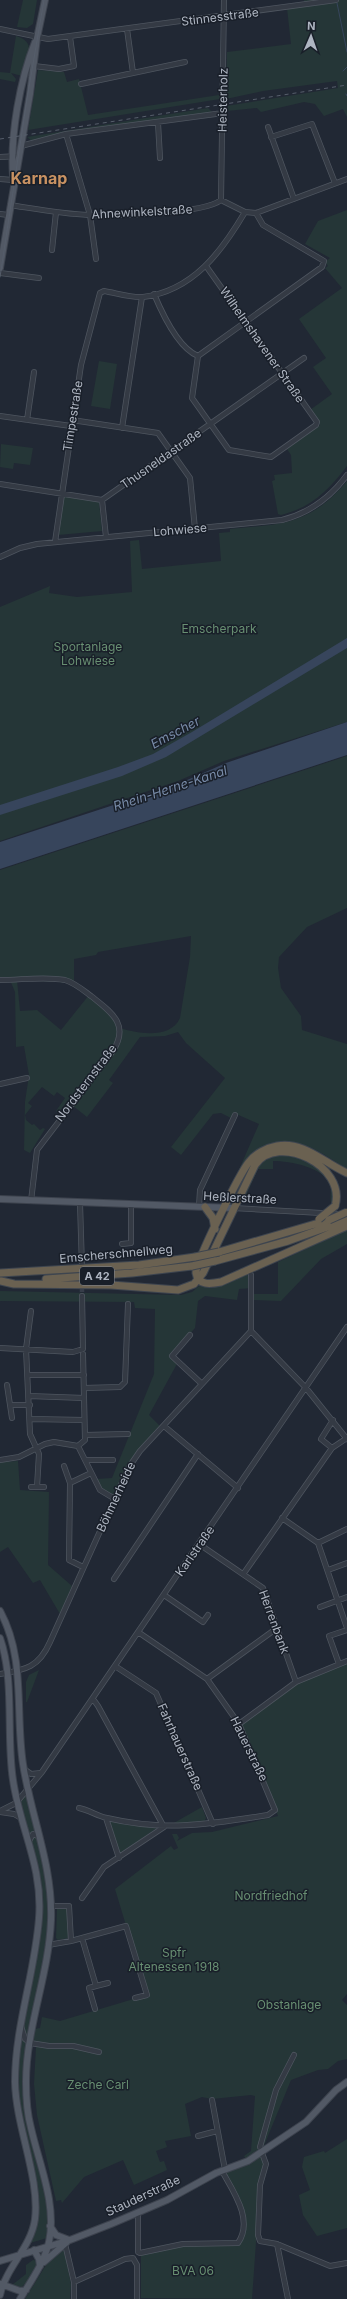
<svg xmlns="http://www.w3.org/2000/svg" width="347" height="2299" viewBox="0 0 347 2299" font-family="Inter,sans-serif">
  <rect width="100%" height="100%" fill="#212834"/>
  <!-- green -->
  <path fill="#253637" d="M23,0h14l-4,24 -6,4 -10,-1z
    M304,0h43v117l-4,-8 -19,7 -9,-12 -11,-2 -43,10 -4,-4 -30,3 -1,-5 112,-18 -1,-7 -74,10 -37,8 1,-47 64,-8 -4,-36 19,-3z
    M16,36c22,6 11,23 6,40l-11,-3 5,6 -1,3 -15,-3v-7l10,1z
    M38,70l26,2 3,10 12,-3 9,36 131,-20 1,4 -192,31z
    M208,108l4,4 -149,21 -31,8 -5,-4z
    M347,210v256c-19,25 -35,41 -66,49l-3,-1 -6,-33 3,-1 -1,-5 18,-2 -1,-18 -4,-6 33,-24 -10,-15 22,-16 -19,-27 13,-9 -27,-39 43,-31 -17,-20 3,-2 -3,-4 5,-4 -25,-14 13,-23z
    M99,361l18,3 -7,45 -19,-3z
    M1,444l32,4 -3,17 -16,-2 -1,6 -13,-2z
    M347,481v241l-123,39 -46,20 -178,60v-234l50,-21 -1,7 28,4 55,-5 -2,-51 9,-1 3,29 79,-8 -2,-28 11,-1v-3c53,-5 80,-4 117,-48z
    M63,496l36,6 3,29 -44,4z
    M347,756v152l-40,19 -28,30 -1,11 3,20 20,28 1,14 45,14v125c-28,-17 -49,-36 -82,-21 -5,2 -11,4 -14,7 -5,5 -9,12 -13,17l21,-48 -25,-11 -3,5 -10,-5 -8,1 -32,41 -10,-8 54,-69 -39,-35 -8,-11 -13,4 -25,1 -31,43 4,3 -26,34 -15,-12 42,-54 6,-23c18,6 51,11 60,-10l10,-61 1,-21 -93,16 -2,3 -22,4v24l-74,-4v-109z
    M10,980h7l3,31 17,-1 24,20 28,-35c10,8 29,19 30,34 2,20 -33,55 -46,71l-3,-2 -12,15 -2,-2 9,-13 -8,-6 -3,4 -12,-9 -14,16 4,3 -7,9 1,5 6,5 2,-1 6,6 3,-2 2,1 -15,24 -6,-3 1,-48 4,-27 -5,-29 -8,1 -1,-55z
    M285,1153l19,5 31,22 -3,25c-3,-5 0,-13 -2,-19 -5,-19 -40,-25 -57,-25v8h-15l-15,33 -1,-3 12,-29 11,-12z
    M347,1230v14l-26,15 -40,42 -27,-1v-6h24v-32z
    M252,1273v15l-13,1 -2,11 -32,-4 -7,5 -3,27 -22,25 5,9 -29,53 13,13 -22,23 -26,47 -13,-9 -5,-10 16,-1 42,-104 1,-65 -20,-1 -1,-6 -134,-1v-10l181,4 11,-3 7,-6 14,2z
    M18,1461l2,29 29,2 -1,73 24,21 -12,28 -20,-34 -7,3 -25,-36 -8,5v-90z
    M347,1662v332l-5,6 5,5v54l-9,2 -10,8 -10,1 -27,10 -30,73 4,9 -5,23 -8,114 -111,-1v-45l42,-9h57l2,-34 -19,-39 24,-10 -3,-5 7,-5 4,-55 -4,-1 -39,4 -10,-2 -17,7 6,32 -26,5 2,6 -11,4 4,11 4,-1 3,9 -33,15 -11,-25 -39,17 -22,26 -1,-3 -5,1 -19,-86 -3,-31 2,-37 -3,-11 1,-7 6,-1 2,-11 18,4 87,-26 -32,-106 56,-43 3,4 4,-2 -6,-14h5l2,4 -2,3 15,-8 20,-1 66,-16 -16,-46 -23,-46 57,-41z
    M39,1670l-12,32h-1v-20l3,-7z
    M27,1791l18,72 5,43 -4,40 -14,70 -8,66 21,109 3,22 -1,25 -17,5 5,-9 3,-21 -1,-21 -18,-86 -2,-38 24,-174 -24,-91z
    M202,1807l4,11 -2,4 -32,2z
    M108,1820l49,8 -37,26z
    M57,1908h10l2,30 -11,2 -2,-2z
    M347,2139v89l-30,8 -14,-21 -4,-20 11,-5 -8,-23 2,-10 20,-6 1,2z
    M64,2247l7,37 -1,15h-45l26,-42z
    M33,2260l5,1c-3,9 -9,22 -17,26l-9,-2 14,-11v-9z"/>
  <!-- water -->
  <path fill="#37455c" d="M347,638v10l-181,109 -44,19 -122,39v-10l118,-38 35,-13 39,-22z
    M347,722v33l-347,114v-27l178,-58 48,-21z"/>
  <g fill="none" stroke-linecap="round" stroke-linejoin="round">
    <!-- stream -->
    <path stroke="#37455c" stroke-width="1" d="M337,3l10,49
      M343,71l4,-4
      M346,94l1,2"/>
    <!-- minor-tunnel -->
    <path stroke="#363d49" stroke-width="4.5" stroke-dasharray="4.5 2" stroke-linecap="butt" d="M82,1268v28"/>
    <defs>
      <path id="minor" d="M0,29l48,10 288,-39
        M127,29l6,44
        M34,66l25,3 15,-3 -4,-29
        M81,84l104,-22
        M158,123l2,35
        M268,127l26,72
        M66,134l24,81 6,44
        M271,137l41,-13 23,59
        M21,146l45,-12 157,-21
        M0,157l19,-1
        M0,179l13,1
        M221,200l3,-200
        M10,205c26,4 52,9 79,10 25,1 115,-1 132,-15l24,12 11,1 91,-34
        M0,214l8,1
        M52,250l4,-38
        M0,273l39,5
        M154,294c8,19 24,54 44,62
        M198,356l-6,42 37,52 42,7 45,-32 1,-3 -111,-156
        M198,356l124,-89 2,-6 -61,-36 -7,-12
        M0,416l71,10
        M27,420l7,-48
        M72,420l86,13 32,45 5,51
        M122,428l20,-131
        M0,484l102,16 202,-142
        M102,500l4,37
        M55,542l26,-177 19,-72 4,-2c12,2 27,7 39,6 50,-6 79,-46 102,-85
        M0,557l20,-9 17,-4 245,-24c28,-7 48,-22 65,-45
        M0,980c21,0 45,-4 65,0 10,3 18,10 26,16 20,16 39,28 22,55l-76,99 -6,51
        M0,1084l27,-6
        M80,1203l2,65
        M199,1207l1,-17 35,-75
        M233,1208l106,6
        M122,1244l9,-1v-39
        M31,1311l-5,38 4,85 9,20 -2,33
        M251,1331l55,57 41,51
        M190,1335l-18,21 30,28
        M0,1348l73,4 10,-3 -1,-53
        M83,1354l2,86 -7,6 22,44 15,9
        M28,1375h56
        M7,1385l5,33
        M84,1388l36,-1 5,-5 3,-78
        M29,1396l55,2
        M10,1405h20
        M31,1419l53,1
        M164,1426l74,62
        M85,1435l43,-1
        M332,1448l-11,-9 12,-19
        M0,1460l19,-3 26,-13 9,-2 24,4
        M86,1460h27
        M64,1466l6,17
        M31,1487h13
        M282,1518l36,25 29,85
        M318,1543l29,-14
        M199,1544l64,44 33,94
        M83,1567l-14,-7 1,-77 21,-10
        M328,1570l19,-7
        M244,1573l88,-125 15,-10
        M114,1579l84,-125
        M164,1595l39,27 5,-7
        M320,1607l27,-10
        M339,1664l-10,-28 18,-6
        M115,1666l41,27 57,131
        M0,1674c26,-4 39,-7 50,-32l79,-175 11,-16 111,-120v-56
        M207,1679l70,-51
        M239,1724l57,-42 51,-21
        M24,1769l7,5 10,-1
        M79,1808c10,2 18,8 28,10 59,14 103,6 161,-3l7,-5 -36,-86 -32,-45 -69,-47
        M0,1811l16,-8 26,-31 305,-445
        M0,1812l14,2 7,4
        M106,1818l13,40
        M29,1841l4,-7 7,3
        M82,1898l22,-31 60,-40 -66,-121 -5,-7
        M51,1906h18l2,35
        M82,1938l14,48 -7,2 6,21
        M48,1945l23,-4 55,-15 21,69 -12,3
        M96,1986l12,-3
        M21,2026l4,13 5,4 19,3h24l26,6
        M212,2100l13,70
        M198,2136l19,-5
        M260,2147l16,-57 18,-35
        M262,2153l4,11 -6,21 -2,50 2,6 17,3 53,22 17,-3
        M138,2213v39l2,1 43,-9 55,-1c16,-23 -5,-52 -16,-72
        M65,2244l9,38v17
        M277,2244l11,55
        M74,2282l51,-23 8,-1 4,7v34"/>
      <path id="major" d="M13,176c-3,-41 7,-96 22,-134
        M0,268l30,-174 7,-56 8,-38
        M0,1199l233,9
        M0,1611c26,48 15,101 23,153 8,53 30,102 28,156 -2,55 -25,107 -25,162 0,15 1,31 5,46 8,36 26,76 18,114 -5,21 -18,39 -29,57
        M0,1638c15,43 6,97 13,142 7,49 30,86 26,138 -4,55 -24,108 -24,164 1,45 25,96 20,137 -4,29 -29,48 -35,76
        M50,2226l6,9 13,5
        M34,2250l5,9 1,7
        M0,2261l70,-21 41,-16 56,-24 49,-27 32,-12 58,-39 30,-32 11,-8
        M44,2262l23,-20
        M1,2284l19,7 6,-1"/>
      <path id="highway" d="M347,1173c-23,-10 -43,-32 -70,-27 -11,2 -22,8 -28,16 -9,11 -54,101 -53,111 2,13 15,11 25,9l126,-56
        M205,1207l8,11 2,11
        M219,1252l110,-32
        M215,1261l73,-20 59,-21
        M0,1273l139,-8 56,-8
        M46,1279l86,-6 60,-7
        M1,1281l13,3 97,1 67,5 16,-6 9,-11 52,-108c23,-33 92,1 80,41"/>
    </defs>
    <!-- minor casing -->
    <use href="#minor" stroke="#4e555f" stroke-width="6"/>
    <!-- major casing -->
    <use href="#major" stroke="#3d434e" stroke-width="8"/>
    <!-- highway casing -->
    <use href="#highway" stroke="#3e454f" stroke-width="9"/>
    <!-- minor -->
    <use href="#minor" stroke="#343a44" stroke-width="4.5"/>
    <!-- major -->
    <use href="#major" stroke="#525965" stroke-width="6"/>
    <!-- highway -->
    <use href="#highway" stroke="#6a6151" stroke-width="7"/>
    <!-- tram -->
    <path stroke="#565e6b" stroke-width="1" d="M0,277l27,-178 17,-99"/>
    <!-- rail -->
    <path stroke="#565e6b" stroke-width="1" stroke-dasharray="4 4" stroke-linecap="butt" d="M0,139l347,-54"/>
    <defs>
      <path id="highway-bridge" d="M319,1219l16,-13
        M329,1220l18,-8
        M195,1257l24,-5
        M192,1266l23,-5"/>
    </defs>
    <!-- highway-bridge casing -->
    <use href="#highway-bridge" stroke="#3e454f" stroke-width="9" stroke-linecap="butt"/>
    <!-- highway-bridge -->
    <use href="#highway-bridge" stroke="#6a6151" stroke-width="7"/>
  </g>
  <g text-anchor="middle" stroke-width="3" stroke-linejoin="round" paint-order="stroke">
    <!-- shield labels -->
    <rect fill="#191f29" stroke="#818893" stroke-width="1" x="80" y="1267" width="34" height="18" rx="3"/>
    <g font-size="11" font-weight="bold" fill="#aeb5c1">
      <text x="97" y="1280">A 42</text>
    </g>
    <!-- street labels -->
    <g font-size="12" fill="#aeb5c1" stroke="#191f29">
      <text transform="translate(220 17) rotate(-7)" y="4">Stinnesstraße</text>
      <text transform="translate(223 100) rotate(-89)" y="4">Heisterholz</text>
      <text transform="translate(142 212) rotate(-3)" y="4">Ahnewinkelstraße</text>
      <text transform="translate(262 345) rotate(55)" y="4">Wilhelmshavener Straße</text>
      <text transform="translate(73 416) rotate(-81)" y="4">Timpestraße</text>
      <text transform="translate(161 459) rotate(-35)" y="4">Thusneldastraße</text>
      <text transform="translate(180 530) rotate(-5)" y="4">Lohwiese</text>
      <text transform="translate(86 1083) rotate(-53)" y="4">Nordsternstraße</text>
      <text transform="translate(240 1198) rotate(3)" y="4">Heßlerstraße</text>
      <text transform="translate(116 1254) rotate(-5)" y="4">Emscherschnellweg</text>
      <text transform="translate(116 1497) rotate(-65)" y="4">Böhmerheide</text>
      <text transform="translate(195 1551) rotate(-55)" y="4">Karlstraße</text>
      <text transform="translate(274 1622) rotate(70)" y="4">Herrenbank</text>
      <text transform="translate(180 1747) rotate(66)" y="4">Fahrhauerstraße</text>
      <text transform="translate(249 1749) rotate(64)" y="4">Hauerstraße</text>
      <text transform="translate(143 2196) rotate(-25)" y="4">Stauderstraße</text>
    </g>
    <!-- park labels -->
    <g font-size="12" fill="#688f72" stroke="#191f29">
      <text x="219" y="633">Emscherpark</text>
      <text x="88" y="651">Sportanlage<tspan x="88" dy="14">Lohwiese</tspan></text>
      <text x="271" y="1900">Nordfriedhof</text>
      <text x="174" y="1957">Spfr<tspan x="174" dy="14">Altenessen 1918</tspan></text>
      <text x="289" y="2009">Obstanlage</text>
      <text x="98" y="2089">Zeche Carl</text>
      <text x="193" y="2275">BVA 06</text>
    </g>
    <!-- water labels -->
    <g font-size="13" font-style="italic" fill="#788ba8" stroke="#191f29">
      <text transform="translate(175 732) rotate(-28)" y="5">Emscher</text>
      <text transform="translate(170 788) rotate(-18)" y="5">Rhein-Herne-Kanal</text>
    </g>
    <!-- district labels -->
    <g font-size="16" font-weight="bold" fill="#c99262" stroke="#191f29">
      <text x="39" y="184">Karnap</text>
    </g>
  </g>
  <!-- north arrow -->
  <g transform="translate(311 36) rotate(2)" stroke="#191f29" stroke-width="3" paint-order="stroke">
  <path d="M0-3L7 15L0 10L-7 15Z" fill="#aeb5c1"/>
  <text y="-6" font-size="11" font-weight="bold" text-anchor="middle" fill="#aeb5c1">N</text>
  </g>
</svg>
